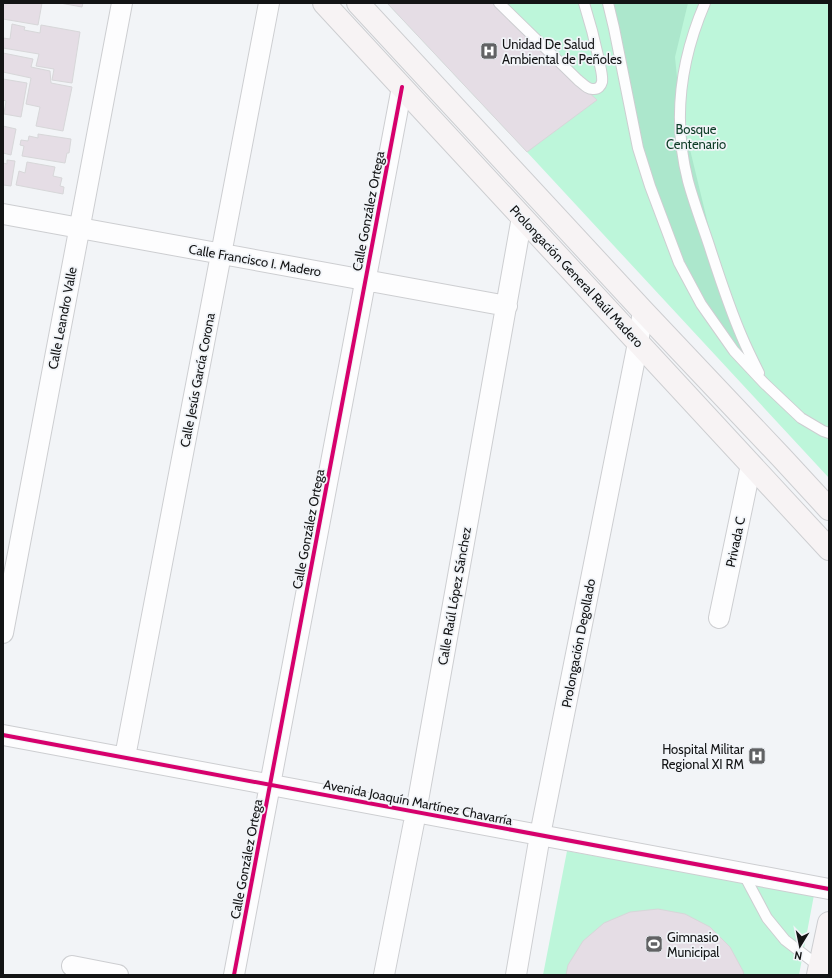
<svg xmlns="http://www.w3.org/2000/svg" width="832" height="978" viewBox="0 0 832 978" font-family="Cabin,sans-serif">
  <rect width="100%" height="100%" fill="#f2f4f7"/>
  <!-- green -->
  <path fill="#bdf6da" d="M387,3h442v475l-302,-326z
    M567,851l247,44 -15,80h-256z"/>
  <!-- forest -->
  <path fill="#ace7cc" d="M602,3h86l-13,54 5,51 42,174 36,93 -28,-30 -45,-77 -37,-97z"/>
  <!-- building -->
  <path fill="#e5dde5" stroke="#d7d7d9" d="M3,3h39l-4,22 -35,-6z
    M60,3h23l-1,4z
    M387,3h105l105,97 -70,52z
    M12,24l13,3 -1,3 16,3 1,-8 39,7 -8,51 -20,-3 2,-11 -18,-3 3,-12 -36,-6v-10l7,1z
    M3,53l30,6 -2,8 19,4 1,12 21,4 -9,44 -27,-5 4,-19 -14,-3 5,-26 -28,-6z
    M3,79l24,4 -6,34 -17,-3 2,-13 -3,-1z
    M3,126l13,3 -5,26 -8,-2z
    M38,134l33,5 -2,14h-2l-2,10 -43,-7 2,-10 -4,-1 1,-5 7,1 1,-5 9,2z
    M7,160l8,1 -4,25 -8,-1v-22l4,1z
    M27,162l28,5 -2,9 9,2 -2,8 4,1 -1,7 -47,-9 3,-14 6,2z
    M658,909l27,5 25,13 20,20 13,24 1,4h-178l2,-10 15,-24 21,-18 26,-11z"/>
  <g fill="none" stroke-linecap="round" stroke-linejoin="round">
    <defs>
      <path id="lane" d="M499,3l79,77c5,4 10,10 16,9 4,0 7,-3 8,-7 1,-7 -2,-15 -3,-22 -4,-19 -9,-38 -15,-57
        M608,3l6,25 24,120 12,38 29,77 22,41 33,47 30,32 37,35 22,13 6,2
        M705,3c-25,58 -33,116 -17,178 6,22 14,43 21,64 10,31 20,62 33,92 5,12 11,24 17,36
        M743,873l24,45 18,22 35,27"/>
      <path id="street" d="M3,214l504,92
        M719,618l32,-153
        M3,633l119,-630
        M3,735l826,154
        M125,757l144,-754
        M72,966l46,9
        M234,975l168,-888
        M384,975l32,-163 106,-595
        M516,975l24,-140 98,-492 5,-32"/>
      <path id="secondary" d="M324,3l505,546
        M358,3l285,308 139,147 47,51
        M818,975l11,-52"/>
    </defs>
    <!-- lane casing -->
    <use href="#lane" stroke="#cdced1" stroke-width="12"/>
    <!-- street casing -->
    <use href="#street" stroke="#cdced1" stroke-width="22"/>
    <!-- secondary casing -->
    <use href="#secondary" stroke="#cdced1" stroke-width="24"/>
    <!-- lane -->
    <use href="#lane" stroke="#fdfdfe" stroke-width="10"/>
    <!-- street -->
    <use href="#street" stroke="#fdfdfe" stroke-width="20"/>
    <!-- secondary -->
    <use href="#secondary" stroke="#f7f3f4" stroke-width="22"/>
    <defs>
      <path id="cycleway" d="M3,735l826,154
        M234,975l168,-888"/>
    </defs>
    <!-- cycleway casing -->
    <use href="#cycleway" stroke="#f1f4f8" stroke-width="6"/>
    <!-- cycleway -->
    <use href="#cycleway" stroke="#d6006c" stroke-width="4"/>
  </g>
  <!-- icons -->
  <defs>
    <symbol id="hospital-square" viewBox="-11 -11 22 22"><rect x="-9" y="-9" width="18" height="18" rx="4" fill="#616264" stroke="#f1f4f8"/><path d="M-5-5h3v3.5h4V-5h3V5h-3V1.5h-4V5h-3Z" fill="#fff"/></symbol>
    <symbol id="stadium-square" viewBox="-11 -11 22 22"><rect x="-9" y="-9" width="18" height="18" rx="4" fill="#616264" stroke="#f1f4f8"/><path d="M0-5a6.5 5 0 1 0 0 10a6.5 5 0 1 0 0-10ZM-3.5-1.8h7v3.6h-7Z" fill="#fff"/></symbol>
  </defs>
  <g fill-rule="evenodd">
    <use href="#hospital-square" x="479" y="41" width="20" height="20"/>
    <use href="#hospital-square" x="747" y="746" width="20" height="20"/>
    <use href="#stadium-square" x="644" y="934" width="20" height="20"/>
  </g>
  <g text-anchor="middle" stroke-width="3.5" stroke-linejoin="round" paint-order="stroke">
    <!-- poi labels -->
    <g font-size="13" fill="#131415" stroke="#f1f4f8" text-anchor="start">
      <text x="502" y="49">Unidad De Salud<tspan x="502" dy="15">Ambiental de Peñoles</tspan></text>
      <text x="744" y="754" text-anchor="end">Hospital Militar<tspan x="744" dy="15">Regional XI RM</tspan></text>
      <text x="667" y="942">Gimnasio<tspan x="667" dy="15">Municipal</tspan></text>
    </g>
    <!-- park labels -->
    <g font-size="13" fill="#0e3c27" stroke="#f1f4f8">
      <text x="696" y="134">Bosque<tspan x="696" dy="15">Centenario</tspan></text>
    </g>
    <!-- street labels -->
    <g font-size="13" fill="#131415" stroke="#f1f4f8">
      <text transform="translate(368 211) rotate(-79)" y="5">Calle González Ortega</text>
      <text transform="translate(255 260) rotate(10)" y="5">Calle Francisco I. Madero</text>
      <text transform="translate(577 276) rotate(47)" y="5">Prolongación General Raúl Madero</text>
      <text transform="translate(62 318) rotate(-79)" y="5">Calle Leandro Valle</text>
      <text transform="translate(197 380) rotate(-79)" y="5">Calle Jesús García Corona</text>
      <text transform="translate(308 529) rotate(-79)" y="5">Calle González Ortega</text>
      <text transform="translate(735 542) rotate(-78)" y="5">Privada C</text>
      <text transform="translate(454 596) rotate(-80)" y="5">Calle Raúl López Sánchez</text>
      <text transform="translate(578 643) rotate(-79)" y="5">Prolongación Degollado</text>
      <text transform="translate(418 802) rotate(11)" y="5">Avenida Joaquín Martínez Chavarría</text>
      <text transform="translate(246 859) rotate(-79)" y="5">Calle González Ortega</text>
    </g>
  </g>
  <!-- border -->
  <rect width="832" height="978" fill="none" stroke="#131415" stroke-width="8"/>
  <!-- north arrow -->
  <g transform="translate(800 946) rotate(190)" stroke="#f1f4f8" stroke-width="3" paint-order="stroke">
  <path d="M0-3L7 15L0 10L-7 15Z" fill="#131415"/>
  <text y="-6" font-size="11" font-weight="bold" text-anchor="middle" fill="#131415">N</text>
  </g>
</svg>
